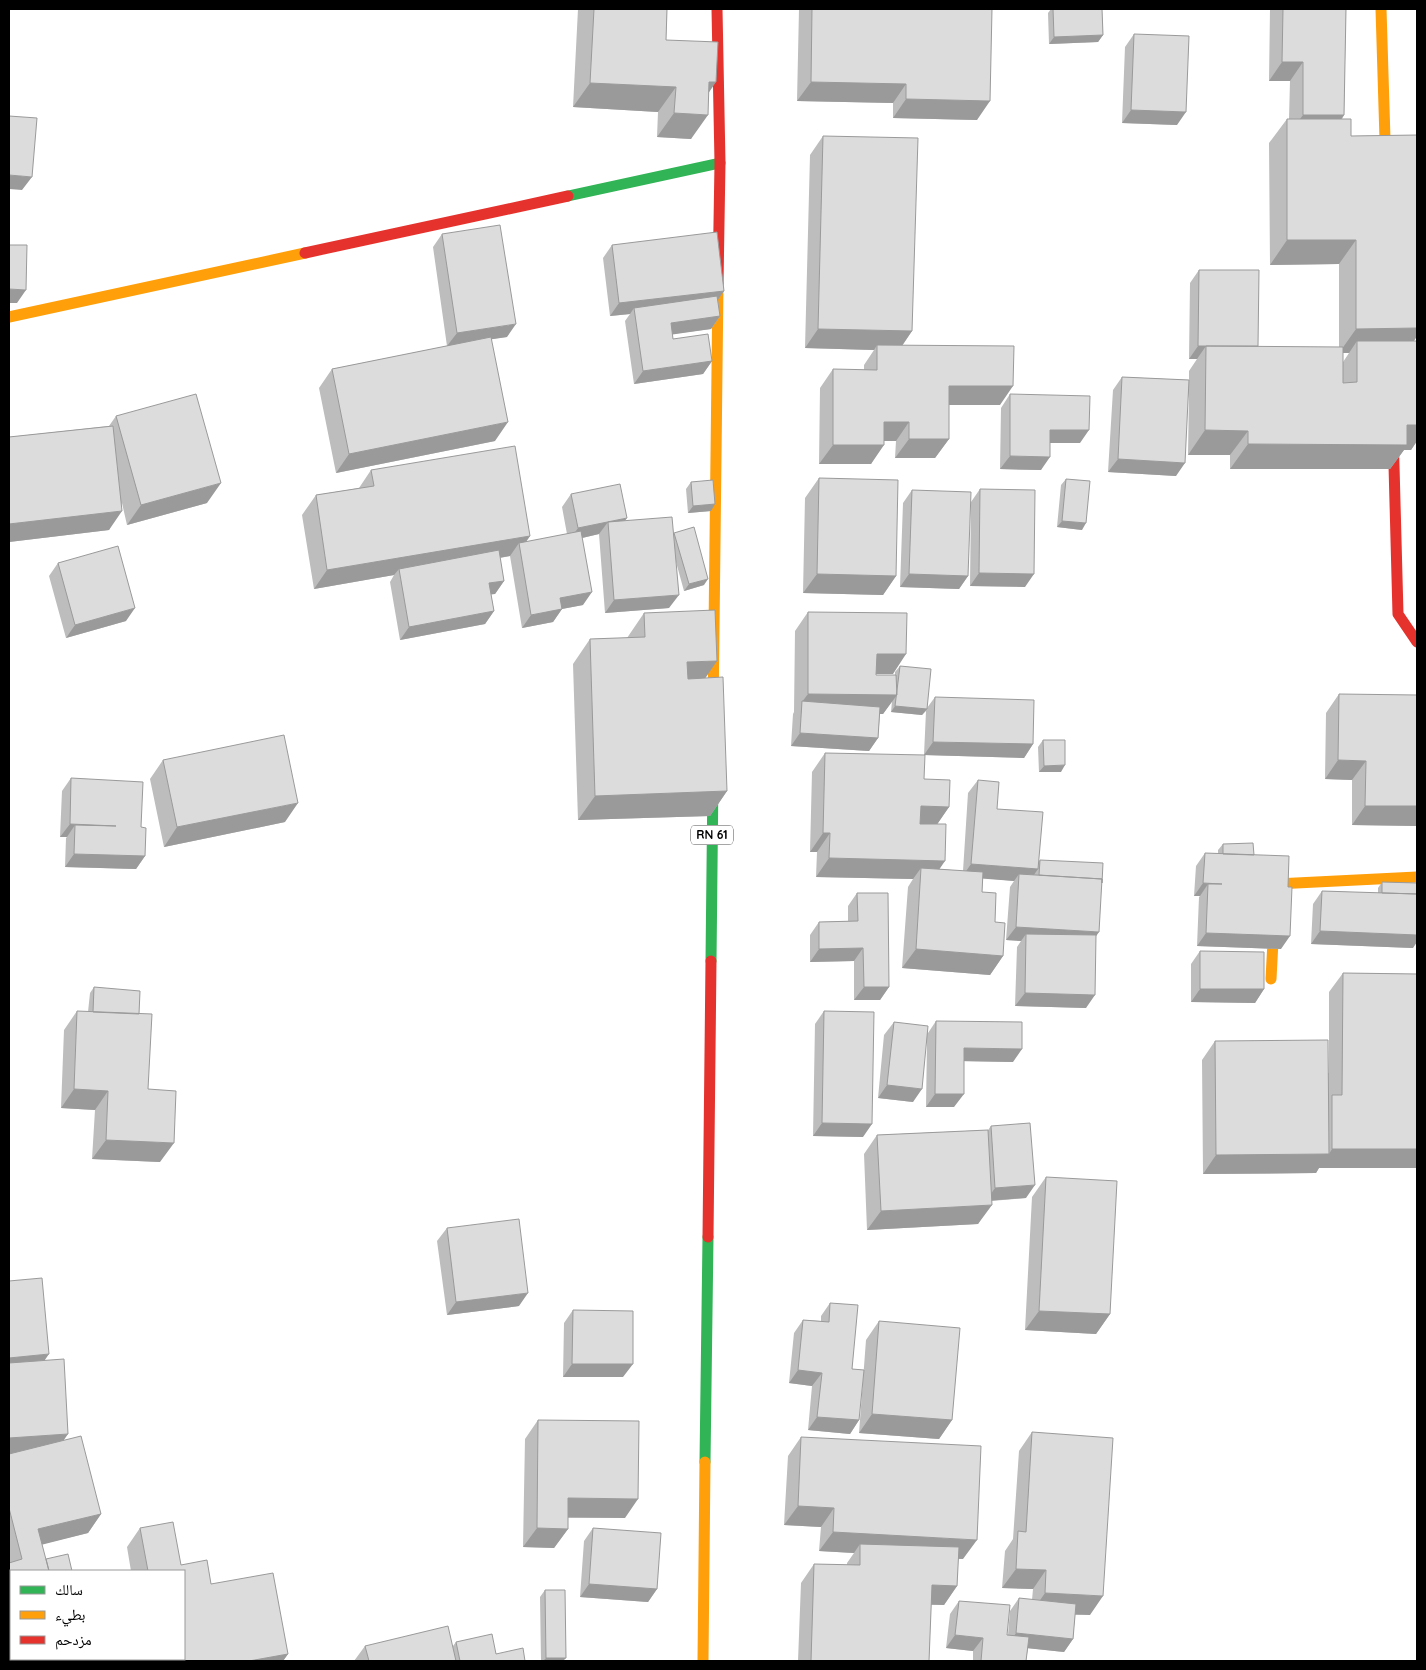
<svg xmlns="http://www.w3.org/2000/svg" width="1426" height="1670" viewBox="0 0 1426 1670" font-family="Quicksand,'Noto Naskh Arabic',sans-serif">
  <rect width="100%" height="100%" fill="#fff"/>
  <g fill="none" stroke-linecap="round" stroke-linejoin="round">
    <!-- fast -->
    <path stroke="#30b455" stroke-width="11" d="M568,196l152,-33
      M711,961l2,-186
      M705,1462l3,-225"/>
    <!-- slow -->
    <path stroke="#ff9f0a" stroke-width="11" d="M1381,9l5,163
      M9,317l296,-64
      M713,715l5,-431
      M1271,979l5,-95 141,-7
      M703,1661l2,-199"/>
    <!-- jam -->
    <path stroke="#e5322d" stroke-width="11" d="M717,9l3,154 -2,121
      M305,253l263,-57
      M1393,428l5,186 19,28
      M708,1237l3,-276"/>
  </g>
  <!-- wall -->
  <path fill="#bdbdbd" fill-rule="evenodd" d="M578,9h89l-1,31 43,53 -18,46 -34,-2 1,-25 -85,-5z
    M799,9h193l-15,111 -84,-2v-15l-96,-2z
    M1051,9h51l1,26 -5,7 -49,2 -1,-31z
    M1270,9h76l-2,106 -2,4 9,17 66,-1v201l-3,5h3v100l-6,9h-7l-14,19h-160v-14h-42l1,-63 -13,84 -68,-4 5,-82 9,-13 67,3v-9l8,-12h-8l1,-76 9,-13 59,77h81v-83l-69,1 -1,-122 18,-24h2l1,-38h-21zM1343,353h6l-6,9z
    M1134,34l43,91 -55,-2 3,-76z
    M823,136l89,195 -10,15 98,59h-51v34l-14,19h-40l1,-17h-12l-13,23h-52l1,-76 13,-19 31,1v-5l10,-15 -69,-2 5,-193z
    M442,234l65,103 -16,2 4,102 -159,32 -17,-85 13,-19 115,-23 -14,-99z
    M612,245l112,46 -6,8 2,17 -9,13 -39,5 1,5 39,22 -9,13 -69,10 -9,-63 5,-7 -20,2 -7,-58z
    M1010,394l70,49h-30l-9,27 -41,-1 1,-61z
    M116,416l91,87 -80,22 -5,-22 -13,27 -100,12v-105l100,-11z
    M371,470l159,66 -4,6 41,-8 -5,-27 9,-13 54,27 48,12h1l30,52 -20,6 -8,-29 -7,46 -64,5 -6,-79 -17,4 1,67 -21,4 -9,13 -31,6 -12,-72 -10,2 4,23 -9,13h-4l3,17 -9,13 -85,16 -10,-58 4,-7 -80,14 -12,-74 14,-20 43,-7z
    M819,478l77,98 -13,19 -80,-2 2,-95z
    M1066,479l16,51 -25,-3 4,-42z
    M691,482l20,29 -23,2 -2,-24z
    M980,489l45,98 -55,-1 1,-84z
    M912,490l56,86 -9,13 -59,-2 3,-84z
    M58,563l68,58 -60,17 -17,-62z
    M808,612l85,62h-17v1h19v-3l5,-6 27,42 8,-11 98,47 -9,14 -100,-3 2,-44 -4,4 -31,-3 1,-11 -9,13h-3l-2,24 -9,13 -78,-5 2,-32 1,-2 1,-81z
    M644,613l61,65 22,113 -17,25 -132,4 -5,-156 17,-25 37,-1z
    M1339,694l78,132 -65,-1v-45l-27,-1 1,-66z
    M1043,740l18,32h-22l-1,-25z
    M825,753l99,26 25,28 -12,17 2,45 24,2 5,-78 10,-13 19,29 41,53 2,-2 56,76 -10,72 -71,-2 2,-59 4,-6 -15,-1 4,-53 4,-6 -31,-3 -1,14 13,30 8,34 -13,19 -88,-7 6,-81 5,-8 -97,-2 1,-25h-7l2,-80z
    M163,760l122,62 -121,25 -14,-68z
    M71,778l70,49 4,29 -9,13 -71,-2 1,-29 1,-1h-7l2,-46z
    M1223,844l31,11 27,94 -84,-3 2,-49 1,-1h-6l2,-30 9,-13h13v-3z
    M1382,882l35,12 -4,54 -102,-4 2,-40 9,-13 56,2v-5z
    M857,893l32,94 -9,13h-26v-39l-44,1v-27l9,-13 29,-1v-15z
    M1200,951l64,38 -9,14 -64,-1v-38z
    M1343,973l74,1v194h-98l-3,5 -113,1 -1,-114 13,-19 114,32v-81z
    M94,987l45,27 9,75 12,73 -68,-3 3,-49 -34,-2 3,-78 13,-19 11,1 2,-19z
    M824,1011l39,126 -50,-1 2,-112z
    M936,1021l77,41 -49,-1 -10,46h-28l1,-67 -14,62 -35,-4 6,-63 10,-13 34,11z
    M991,1126l35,72 -35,3 -13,23 -111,6 -3,-76 13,-19 111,-5z
    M1046,1177l64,137 -14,20 -71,-4 7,-133z
    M447,1228l72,78 -72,9 -10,-74z
    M9,1281l35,80 20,80 37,73 -13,19 -46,11 -31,27v38h-2z
    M830,1303l22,66 7,51 -9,14 -42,-4 4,-44 -23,-3 5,-50 9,-13 18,1v-5z
    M573,1310l50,67h-60l1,-54z
    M879,1321l73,99 -13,19 -80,-6 7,-93z
    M538,1420l87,98h-57v11l-14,19 -31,-1 2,-108z
    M1032,1432l58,183h-15l-2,24 -9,13 -36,-4 -2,13h-53v-10l-27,-3 4,-34 9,-13 49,34 2,-24 9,-13 13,2 1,-11 -31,-1 3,-37 8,-12 6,-88z
    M801,1437l162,122h-5l-1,27 -13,19h-13l-2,56h-131l3,-78 13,-19 33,1v-2l7,-10 -35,-2 2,-24 -37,-2 4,-69z
    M140,1528l41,37 30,19 77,70 -5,7h-135v-2h36v-88h-53l-4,-24z
    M593,1528l64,61 -9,13 -68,-5 4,-56z
    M545,1590l18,71h-22l-1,-64z
    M456,1642l40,12 29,7h-171l11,-15h88z"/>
  <!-- shaded-wall -->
  <path fill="#9a9a9a" d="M1103,35l-5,7 -49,2 5,-7z
    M1282,62h21l-13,19h-21z
    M709,82h7l-17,25z
    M811,82l95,2 -13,19 -96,-2z
    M590,83l86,4 -18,25 -85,-5z
    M906,99l84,2 -13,19 -84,-2z
    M1131,110l55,2 -9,13 -55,-2z
    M674,113l34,2 -17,24 -34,-2z
    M1303,115h41l-13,19h-42z
    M9,175l23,2 -10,13 -13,-1z
    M1287,240h69l-17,24 -69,1z
    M9,289l17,1 -9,13h-8z
    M724,291l-9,13 -81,4 -4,6 -20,2 9,-13z
    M720,316l-9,13 -49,7 9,-13z
    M516,324l-9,13 -60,9 10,-13z
    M1417,328v8l-11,17 -49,-12 -8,12h-10l17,-24z
    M818,329l94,2 -13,19 -22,-5 -3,5 -69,-2z
    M1198,346h60h-52l-9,13h-8z
    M712,361l-9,13 -69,10 9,-13z
    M949,386h64l-13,19h-64z
    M508,422l-13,19 -159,32 13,-19z
    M884,422h25l-13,19h-25z
    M1407,425h10v16l-6,9h-7l-14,19h-160l18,-25z
    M1050,430h39l-9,13h-39z
    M1205,430l43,1 -18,24h-42z
    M909,439h40l-14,19h-40z
    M833,445h51l-13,19h-52z
    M1010,456l40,1 -9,13 -41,-1z
    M1118,459l67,4 -9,13 -68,-4z
    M221,483l-14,20 -80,22 14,-20z
    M715,504l-4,7 -23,2 5,-7z
    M122,511l-13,19 -100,12v-18z
    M627,518l-9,13 -10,-9 -9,12 -30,7 9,-13z
    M1062,521l24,2 -4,7 -25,-3z
    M530,536l-10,14 -1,-7 -9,13 -110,18 -1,-5 -5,6 -80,14 13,-19z
    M979,573l55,1 -9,13 -55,-1z
    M817,574l79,2 -13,19 -80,-2z
    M909,574l59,2 -9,13 -59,-2z
    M708,579l-4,6 -20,6 5,-7z
    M504,581l-9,13 -15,2 9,-13z
    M592,592l-9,13 -32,6 9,-13z
    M679,595l-10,13 -64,5 9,-13z
    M135,608l-9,13 -60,17 9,-13z
    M562,609l-9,13 -31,6 9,-13z
    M494,611l-9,13 -85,16 9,-13z
    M877,654h29l-13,20h-30z
    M717,661l-17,25 -30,1 17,-25z
    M808,694l89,1 -14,19 -82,-1 1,-11z
    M895,706l32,3 -5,6 -31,-3z
    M800,733l78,5 -9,13 -78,-5z
    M933,742l100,2 -9,14 -100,-3z
    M1338,760l28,1 -14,19 -27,-1z
    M1065,765l-4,7h-22l5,-6z
    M727,791l-17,25 -132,4 17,-24z
    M298,803l-13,19 -121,25 13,-20z
    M921,806l28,1 -13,19 -29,-1z
    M1365,806h52v20l-65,-1z
    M70,824l46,2 -41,-1 -8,12h-7z
    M823,833h7l-13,19h-7z
    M74,854l71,2 -9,13 -71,-2z
    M829,858l116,3 -13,19 -11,-12 -8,11 -97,-2z
    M971,864l67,5 -9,13 -10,-8 -5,7 -52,-4z
    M1203,883l19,1h-14l-8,12h-6z
    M1016,927l83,5 -9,13 -64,-11 -5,7 -15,-1z
    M1320,931l97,4v7l-4,6 -102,-4z
    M1206,933l84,3 -9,13 -84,-3z
    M863,948l-9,13 -44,1 9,-13z
    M916,949l87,7 -13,19 -88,-7z
    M864,987h25l-9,13h-26z
    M1200,989h64l-9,14 -64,-1z
    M1025,993l70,2 -9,13 -71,-2z
    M964,1048l58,1 -9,13 -58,-1z
    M887,1085l35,4 -9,13 -35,-4z
    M74,1089l34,2 -13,19 -34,-2z
    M935,1094h29l-10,13h-28z
    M822,1123l50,1 -9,13 -50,-1z
    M106,1140l68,3 -14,19 -68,-3z
    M1332,1149h85v19h-98l-3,5 -113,1 13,-19 113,-1z
    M1035,1185l-9,13 -40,3 9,-13z
    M992,1205l-14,19 -111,6 14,-19z
    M528,1293l-9,13 -72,9 9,-13z
    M1039,1311l71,3 -14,20 -71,-4z
    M49,1354l-9,13 -31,3v-12z
    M572,1364h61l-10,13h-60z
    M798,1370l24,3 -10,13 -23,-3z
    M872,1414l80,6 -13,19 -80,-6z
    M817,1417l42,3 -9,14 -42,-4z
    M68,1434l-13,19 -46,3v-18z
    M568,1498l70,1 -13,19 -70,-1z
    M798,1506l36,2 -13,19 -37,-2z
    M101,1514l-13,19 -63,16 13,-20z
    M537,1528l31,1 -14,19 -31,-1z
    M833,1532l144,8 -14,19 -103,-5v-10l-6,9 -35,-2z
    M1016,1569l30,1 -13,19 -31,-1z
    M589,1584l68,5 -9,13 -68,-5z
    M932,1585l25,1 -13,19 -26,-1z
    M11,1593v16h-2v-15z
    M1045,1593l58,3 -13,19 -58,-3z
    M1016,1633l57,6 -9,13 -57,-6z
    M955,1635l28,3 -10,13 -27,-3z
    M288,1654l-5,7h-34z
    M11,1656v3h49l-1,1 -6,1h-44v-4z
    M546,1658h20l-3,3h-20z"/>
  <!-- building -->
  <path fill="#dcdcdc" stroke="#9a9a9a" d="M594,9h73l-1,31 52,2 -2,40h-7l-1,33 -34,-2 2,-26 -86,-4z
    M812,9h180l-2,92 -84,-2v-15l-95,-2z
    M1053,9h49l1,26 -49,2z
    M1283,9h63l-2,106h-41v-53h-21z
    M1134,34l55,2 -3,76 -55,-2z
    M9,116l28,2 -5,59 -23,-2z
    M1287,119h64v17l66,-1v193l-61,1v-89h-69z
    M823,136l95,2 -6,193 -94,-2z
    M500,225l16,99 -59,9 -15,-99z
    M717,232l7,59 -105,12 -7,-58z
    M9,245h18l-1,45 -17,-1z
    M1199,270h60l-1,76h-60z
    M717,296l3,20 -49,7 2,16 35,-5 4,27 -69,10 -9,-63z
    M491,337l17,85 -159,32 -17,-85z
    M1357,341h60v84h-10v20l-159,-1v-13l-43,-1 1,-84 137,1v36l14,-1z
    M877,345l137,1 -1,40h-64v53h-40v-17h-25v23h-51v-76l44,1z
    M1122,377l67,3 -4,83 -67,-4z
    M196,394l25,89 -80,22 -25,-89z
    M1010,394l80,2 -1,34h-39v27l-40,-1z
    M113,426l9,85 -113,13v-87z
    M515,446l15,90 -203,34 -11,-75 58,-9 -3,-16z
    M819,478l79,2 -2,96 -79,-2z
    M1066,479l24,2 -4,42 -24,-2z
    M713,480l2,24 -22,2 -2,-24z
    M620,484l7,34 -49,10 -7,-34z
    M980,489l55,1 -1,84 -55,-1z
    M912,490l59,2 -3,84 -59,-2z
    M672,517l7,78 -65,5 -6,-78z
    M694,527l14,52 -19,5 -15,-51z
    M581,531l11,61 -32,6 2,11 -31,6 -12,-72z
    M118,546l17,62 -60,17 -17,-62z
    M499,550l5,31 -15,2 5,28 -85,16 -10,-58z
    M715,610l2,51 -30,1 1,17 35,-2 4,114 -132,5 -5,-157 55,-2 -1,-24z
    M808,612l99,1 -1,41h-29l-1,21h20l1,20 -89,-1z
    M900,666l31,3 -4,40 -32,-3z
    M1339,694l78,1v111h-52l1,-45 -28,-1z
    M935,697l99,3 -1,44 -100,-2z
    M802,701l78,6 -2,31 -78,-5z
    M284,735l14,68 -121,24 -14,-67z
    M1043,740h22v25l-21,1z
    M825,753l100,2 -1,24 26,1 -1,27 -28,-1 -1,18h26l-1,37 -116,-3 1,-25h-7z
    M71,778l72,4 -2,45 5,1 -1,28 -71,-2 1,-29 41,1 -46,-2z
    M978,780l21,2 -2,27 46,3 -5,57 -67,-5z
    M1253,843l1,12 -31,-1v-10z
    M1205,853l84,3 -1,31h4l-2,49 -84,-3 2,-49h14l-19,-1z
    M1040,860l63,3 -1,20v-4l-63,-4z
    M921,868l62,4 -1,20 14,1 -1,29 10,1 -2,33 -87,-7z
    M1019,874l83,5 -3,53 -83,-5z
    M1382,882l35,1v11l-35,-1z
    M1322,891l95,3v41l-97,-4z
    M857,893h31l1,94h-25l-1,-39 -44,1v-27l39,-1z
    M1026,934l70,1 -1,60 -70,-2z
    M1200,951l64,1v37h-64z
    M1343,973l74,1v175h-85v-54h10z
    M94,987l46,4 -1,23 -46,-2z
    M77,1011l75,3 -4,75 28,2 -2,52 -68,-3 2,-49 -34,-2z
    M824,1011l50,1 -2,112 -50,-1z
    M936,1021l86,1v27l-58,-1v46h-29z
    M894,1022l34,4 -6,63 -35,-4z
    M1328,1040l1,114 -113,1 -1,-114z
    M1030,1123l5,62 -40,3 -4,-62z
    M988,1130l4,75 -111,6 -4,-76z
    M1046,1177l71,4 -7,133 -71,-3z
    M519,1219l9,74 -72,9 -9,-74z
    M42,1278l7,76 -40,4v-77z
    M830,1303l28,2 -6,64 12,1 -5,50 -42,-3 5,-44 -24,-3 5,-50 26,2z
    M573,1310l60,1v53h-61z
    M879,1321l81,7 -8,92 -80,-6z
    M64,1359l4,75 -59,4v-75z
    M538,1420l101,1 -1,78 -70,-1v31l-31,-1z
    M1032,1432l81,6 -10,158 -58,-3 1,-23 -30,-1 2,-38 8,1z
    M81,1436l20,78 -63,15 11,42h-38v22l-2,1v-31l13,-4 -13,-51v-54z
    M801,1437l180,9 -4,94 -144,-8 1,-24 -36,-2z
    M173,1522l8,43 26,-5 4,24 62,-11 15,81 -39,7h-84l-1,-2h20v-88h-36l-8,-43z
    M593,1528l68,5 -4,56 -68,-5z
    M860,1544l99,3 -2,39 -25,-1 -3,76h-118l3,-97 46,1z
    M68,1554l4,17h-23l-3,-12z
    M545,1590h20l1,68h-20z
    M1019,1598l57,6 -3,35 -57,-6z
    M959,1601l51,4 -3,30 22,2 -3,24h-45l2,-23 -28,-3z
    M11,1619v37l-2,1v-37z
    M448,1626l8,35h-87l-4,-15z
    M492,1634l4,20 27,-6 2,13h-65l-4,-19z"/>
  <g text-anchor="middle" stroke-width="4" stroke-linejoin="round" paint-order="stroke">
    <!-- shield labels -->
    <rect fill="#fff" stroke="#4c4c4c" stroke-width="1" x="691" y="825.5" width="42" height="19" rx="4"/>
    <g font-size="12" font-weight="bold" fill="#000">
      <text x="712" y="839">RN 61</text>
    </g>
  </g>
  <!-- border -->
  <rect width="1426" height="1670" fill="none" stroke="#000000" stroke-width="20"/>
  <!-- legend -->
  <rect x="10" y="1570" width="175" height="90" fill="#ffffff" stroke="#999999"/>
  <rect x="20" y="1586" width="25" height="8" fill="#30b455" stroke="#999999"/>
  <text x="55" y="1595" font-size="15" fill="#000000">سالك</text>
  <rect x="20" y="1611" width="25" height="8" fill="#ff9f0a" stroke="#999999"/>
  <text x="55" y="1620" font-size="15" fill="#000000">بطيء</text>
  <rect x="20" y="1636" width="25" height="8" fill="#e5322d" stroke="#999999"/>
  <text x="55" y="1645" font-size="15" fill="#000000">مزدحم</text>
</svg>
